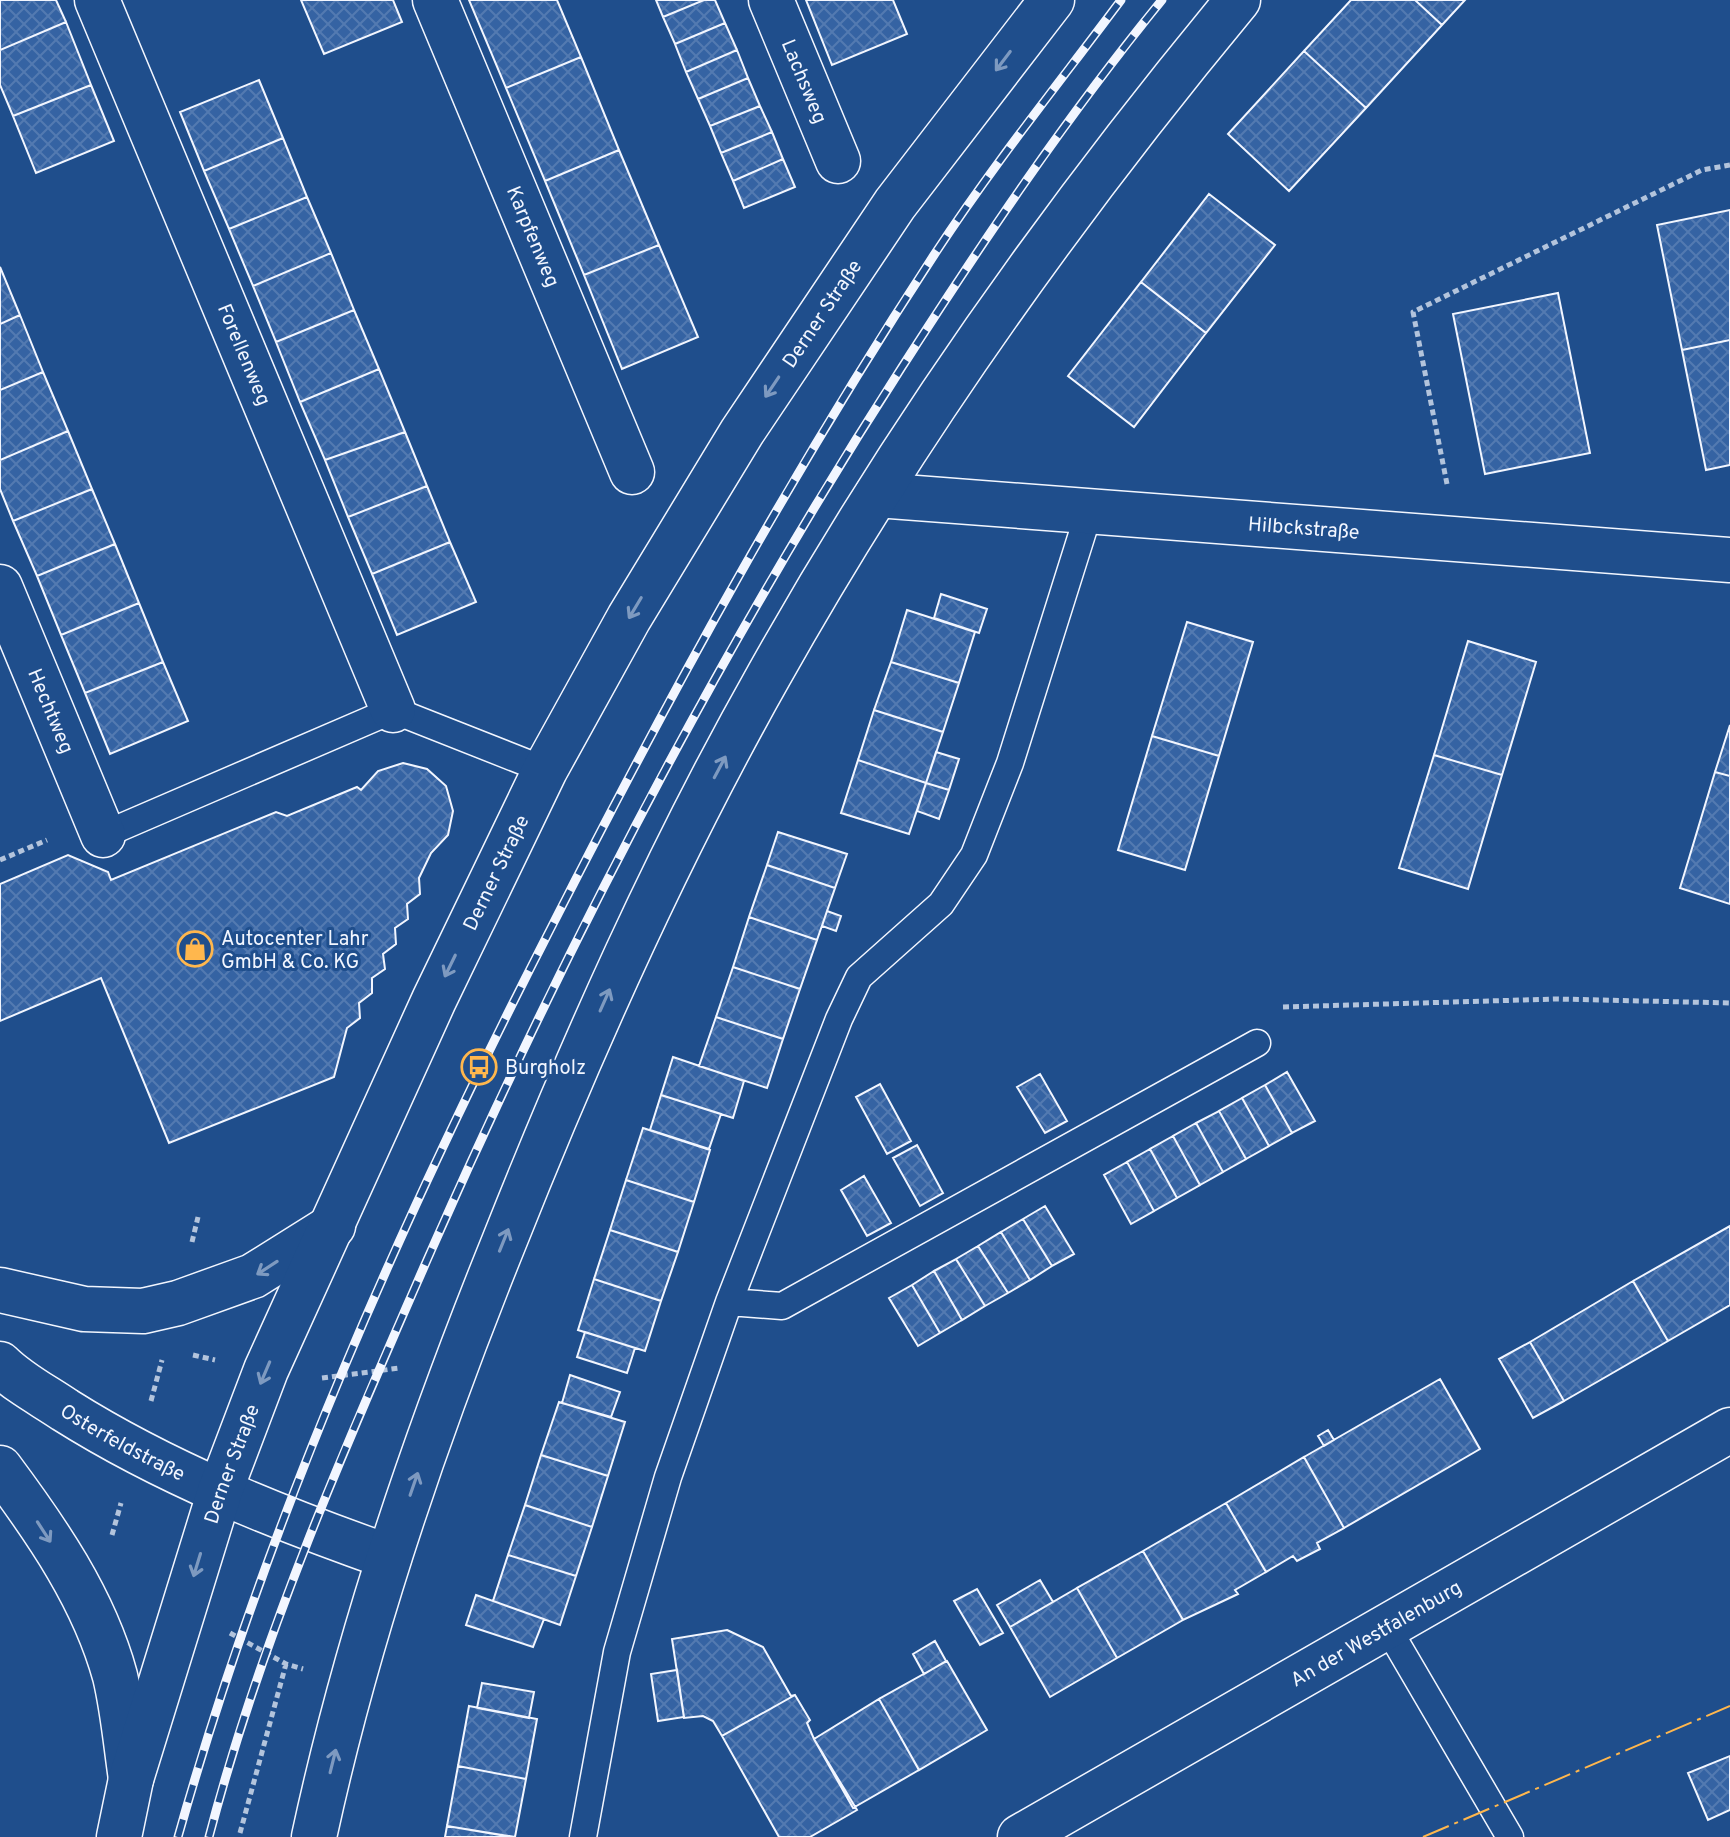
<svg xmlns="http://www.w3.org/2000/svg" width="1730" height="1837" viewBox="0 0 1730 1837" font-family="Overpass,sans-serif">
  <defs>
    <pattern id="building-cross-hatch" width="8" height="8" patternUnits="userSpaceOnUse" patternTransform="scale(2)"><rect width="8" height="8" fill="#3563a3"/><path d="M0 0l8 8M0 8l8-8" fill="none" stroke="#537ab1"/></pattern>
  </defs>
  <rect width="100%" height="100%" fill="#1f4e8c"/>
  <!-- building -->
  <path fill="url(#building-cross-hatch)" stroke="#f2f6ff" stroke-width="2" d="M0,0h56l10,22 -66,28z
    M301,0h92l9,22 -78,32z
    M469,0h88l24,57 -75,31z
    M656,0h48l-41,17z
    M704,0h11l10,23 -50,21 -12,-27z
    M806,0h87l14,34 -75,31z
    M1351,0h64l27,25 -76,83 -62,-57z
    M1415,0h50l-23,25z
    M66,22l25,63 -78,31 -13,-31v-35z
    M725,23l12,27 -51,22 -11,-28z
    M737,50l11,28 -50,21 -12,-27z
    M1304,51l62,57 -77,83 -61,-57z
    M581,57l38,93 -74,31 -39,-93z
    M748,78l12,28 -50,20 -12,-27z
    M259,80l24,58 -79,33 -24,-59z
    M91,85l23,56 -78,32 -23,-57z
    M760,106l12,26 -51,21 -11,-27z
    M772,132l11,27 -50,22 -12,-28z
    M283,138l24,59 -78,32 -25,-58z
    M619,150l40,95 -75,30 -39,-94z
    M783,159l12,28 -51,21 -11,-27z
    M1209,194l66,51 -69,88 -65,-51z
    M307,197l24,56 -78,33 -24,-57z
    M1730,210v130l-48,10 -25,-125z
    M659,245l39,92 -76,32 -38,-94z
    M331,253l23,57 -78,32 -23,-56z
    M0,267l20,48 -20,9z
    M1141,282l65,51 -72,94 -66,-51z
    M1558,293l32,160 -105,21 -32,-160z
    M354,310l25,59 -79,33 -24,-60z
    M20,315l23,57 -43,18v-66z
    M1730,340v125l-24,5 -24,-120z
    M379,369l26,63 -80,28 -25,-58z
    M43,372l25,59 -68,29v-70z
    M68,431l24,58 -79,32 -13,-32v-29z
    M405,432l22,54 -79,31 -23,-57z
    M427,486l23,56 -78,32 -24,-57z
    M92,489l23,55 -78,32 -24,-55z
    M450,542l26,60 -79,33 -25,-61z
    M115,544l24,59 -78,32 -24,-59z
    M941,594l46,15 -8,24 -45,-15z
    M139,603l24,59 -78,31 -24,-58z
    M907,610l68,22 -16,51 -68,-21z
    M1187,622l66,20 -34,114 -67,-20z
    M1468,641l68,21 -34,113 -68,-20z
    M163,662l25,59 -78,33 -25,-61z
    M891,662l68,21 -16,49 -69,-22z
    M874,710l69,22 -17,51 -68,-23z
    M1730,725v51l-15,-4z
    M1152,736l67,20 -34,114 -67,-20z
    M936,752l23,7 -10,31 -23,-7z
    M1434,755l68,20 -34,114 -69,-21z
    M858,760l68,23 -17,51 -68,-21z
    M403,763l24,6 19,17 7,25 -5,24 -17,18 -12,25 1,16 -13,10 1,15 -13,9 1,16 -13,10 2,15 -13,9v15l-13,10 1,15 -13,10 -13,49 -165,66 -68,-165 -101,43v-137l68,-29 40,17 3,8 165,-68 11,4 70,-29 4,3 17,-19z
    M1715,772l15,4v128l-50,-16z
    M926,783l23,7 -10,29 -22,-8z
    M778,832l69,22 -12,34 -68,-23z
    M767,865l68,23 -18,52 -68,-23z
    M827,911l14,5 -5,15 -14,-5z
    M749,917l68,23 -17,49 -67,-22z
    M733,967l67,22 -17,50 -67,-22z
    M716,1017l67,22 -16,49 -68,-22z
    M673,1057l71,24 -11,37 -72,-23z
    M1287,1072l28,49 -23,12 -27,-48z
    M1040,1074l27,47 -22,12 -28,-46z
    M880,1084l31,57 -24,13 -31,-57z
    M1265,1085l27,48 -23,13 -27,-48z
    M661,1095l60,19 -12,35 -59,-19z
    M1242,1098l27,48 -23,13 -27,-48z
    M1219,1111l27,48 -23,13 -27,-49z
    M1196,1123l27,49 -23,13 -27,-49z
    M643,1128l67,22 -16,52 -68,-22z
    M1173,1136l27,49 -23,13 -27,-49z
    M917,1145l26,48 -23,13 -27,-48z
    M1150,1149l27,49 -23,13 -27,-49z
    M1127,1162l27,49 -23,13 -27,-49z
    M864,1176l27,47 -24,13 -26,-46z
    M626,1180l68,22 -16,50 -68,-22z
    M1045,1206l29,48 -22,12 -29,-47z
    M1023,1219l29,47 -22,14 -29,-48z
    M1730,1226v79l-62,36 -35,-60z
    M610,1230l68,22 -17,49 -67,-22z
    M1001,1232l29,48 -22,13 -30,-47z
    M978,1246l30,47 -23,13 -29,-47z
    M956,1259l29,47 -23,14 -28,-49z
    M934,1271l28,49 -22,13 -28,-48z
    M594,1279l67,22 -16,50 -67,-21z
    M1633,1281l35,60 -104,60 -34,-59z
    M912,1285l28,48 -22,13 -29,-48z
    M585,1332l50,16 -8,25 -50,-16z
    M1530,1342l34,59 -31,17 -34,-59z
    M570,1375l50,17 -9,25 -49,-14z
    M1440,1379l40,70 -136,79 -40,-71z
    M559,1402l66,20 -17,54 -67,-21z
    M1328,1430l6,10 -10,6 -6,-10z
    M541,1455l67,21 -16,51 -67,-22z
    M1304,1457l40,71 -27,15 3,6 -23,12 -4,-5 -27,16 -40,-69z
    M1226,1503l40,69 -31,18 3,4 -55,26 -40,-69z
    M525,1505l67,22 -16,49 -68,-21z
    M1143,1551l40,69 -66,38 -40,-70z
    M508,1555l68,21 -16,49 -67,-24z
    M1040,1580l13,22 -43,25 -13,-22z
    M1077,1588l40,70 -67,39 -40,-70z
    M977,1589l26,44 -23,12 -26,-44z
    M476,1595l68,24 -11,28 -67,-22z
    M727,1630l36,17 28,49 4,-1 -73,41 -9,-15 -10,-5 -19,2 -12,-79z
    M935,1641l11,20 -22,13 -11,-20z
    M947,1661l40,69 -68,40 -40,-71z
    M677,1670l7,47 -26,4 -7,-47z
    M482,1683l52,9 -5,26 -52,-10z
    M795,1695l15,25 -3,3 7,16 43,71 -47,27h-31l-57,-101z
    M879,1699l40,71 -66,38 -39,-69z
    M469,1706l68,13 -11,60 -68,-13z
    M1730,1756v54l-22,10 -20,-47z
    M458,1766l68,13 -11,58 -68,-11z
    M447,1826l65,11h-67z"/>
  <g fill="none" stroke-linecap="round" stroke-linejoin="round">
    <defs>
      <path id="service" d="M103,835l290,-125 152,60
        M729,1302l53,4 475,-263
        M1387,1627l123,210
        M583,1837l34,-185 51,-175 61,-175 110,-283 20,-42 82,-73 33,-49 36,-92 79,-251"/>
      <g id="minor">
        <path id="s1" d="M97,0l296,710"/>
        <path id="s2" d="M435,0l197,472"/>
        <path id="s3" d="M771,0l67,161"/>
        <path id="s4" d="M877,495l853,65"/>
        <path id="s5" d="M0,587l103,248"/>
        <path id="s6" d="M1020,1837l710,-407"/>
      </g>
      <g id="tertiary">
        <path d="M0,1290l84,19 59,2 35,-8 75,-27 80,-50"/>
        <path id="s7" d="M0,1364c19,19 43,31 65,46 100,63 213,108 324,147"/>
        <path d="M0,1468c47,63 94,131 115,208 8,33 11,69 16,103"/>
      </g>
      <g id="primary">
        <path id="s8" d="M119,1837l12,-58 89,-288 46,-121 168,-370 111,-230 84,-152 113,-186 153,-228 157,-204"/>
        <path d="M314,1837c44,-204 112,-402 190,-595 77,-194 162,-385 265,-567 134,-239 294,-464 469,-675"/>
      </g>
    </defs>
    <!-- service casing -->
    <use href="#service" stroke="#f2f6ff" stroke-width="29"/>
    <!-- minor casing -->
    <use href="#minor" stroke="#f2f6ff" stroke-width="47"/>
    <!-- tertiary casing -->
    <use href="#tertiary" stroke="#f2f6ff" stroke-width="47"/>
    <!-- primary casing -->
    <use href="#primary" stroke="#f2f6ff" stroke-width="47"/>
    <!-- path -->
    <path stroke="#b3c4dc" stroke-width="5" stroke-dasharray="6 4" stroke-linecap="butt" d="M1447,484l-34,-172 289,-142 28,-5
      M0,860l47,-20
      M1283,1007l274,-8 173,4
      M192,1242l6,-25
      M193,1355l22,5
      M322,1378l78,-10
      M151,1401l11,-41
      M112,1535l9,-32
      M230,1633l56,31 17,5
      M240,1833l46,-169"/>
    <!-- service -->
    <use href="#service" stroke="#1f4e8c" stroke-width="26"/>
    <!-- minor -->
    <use href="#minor" stroke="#1f4e8c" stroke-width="44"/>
    <!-- tertiary -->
    <use href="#tertiary" stroke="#1f4e8c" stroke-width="44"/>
    <!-- primary -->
    <use href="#primary" stroke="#1f4e8c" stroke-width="44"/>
    <defs>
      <path id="rail" d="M178,1837c90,-319 225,-621 376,-915 118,-232 239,-452 382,-670 57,-87 123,-169 185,-252
        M209,1837c53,-202 138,-395 222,-586 135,-306 290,-603 471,-884 81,-126 165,-251 260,-367"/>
    </defs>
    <!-- rail casing -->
    <use href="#rail" stroke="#f2f6ff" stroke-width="9"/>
    <!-- rail -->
    <use href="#rail" stroke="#1f4e8c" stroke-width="6" stroke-dasharray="18" stroke-linecap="butt"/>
    <!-- power -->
    <path stroke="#ffb74d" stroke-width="2" stroke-dasharray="28 6 4 6" stroke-linecap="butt" d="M1423,1837l307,-131"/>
  </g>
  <!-- one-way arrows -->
  <defs><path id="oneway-shaft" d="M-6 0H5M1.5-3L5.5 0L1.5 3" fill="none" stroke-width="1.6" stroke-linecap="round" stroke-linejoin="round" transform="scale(2)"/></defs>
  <g stroke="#7e9ac0">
    <use href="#oneway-shaft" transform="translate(1003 61) rotate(127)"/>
    <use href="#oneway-shaft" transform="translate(772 387) rotate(124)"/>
    <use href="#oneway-shaft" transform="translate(635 608) rotate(121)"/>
    <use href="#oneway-shaft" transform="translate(720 767) rotate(-62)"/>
    <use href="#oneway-shaft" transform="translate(450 966) rotate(116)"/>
    <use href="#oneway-shaft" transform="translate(605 1000) rotate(-66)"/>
    <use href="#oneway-shaft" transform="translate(504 1240) rotate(-68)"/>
    <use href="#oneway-shaft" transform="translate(267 1268) rotate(147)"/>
    <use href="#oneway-shaft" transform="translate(265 1373) rotate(113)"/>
    <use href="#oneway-shaft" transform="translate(414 1484) rotate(-71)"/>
    <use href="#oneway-shaft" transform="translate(44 1532) rotate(57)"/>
    <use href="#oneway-shaft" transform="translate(197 1565) rotate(107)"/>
    <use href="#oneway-shaft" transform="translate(333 1761) rotate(-76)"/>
  </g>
  <!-- icons -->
  <defs>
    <symbol id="shop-ring" viewBox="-11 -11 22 22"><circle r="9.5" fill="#1f4e8c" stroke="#ffb74d" stroke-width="1.5"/><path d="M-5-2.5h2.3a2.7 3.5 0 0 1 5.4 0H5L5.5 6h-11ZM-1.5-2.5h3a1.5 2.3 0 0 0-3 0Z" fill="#ffb74d"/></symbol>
    <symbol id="bus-ring" viewBox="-11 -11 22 22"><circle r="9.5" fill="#1f4e8c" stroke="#ffb74d" stroke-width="1.5"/><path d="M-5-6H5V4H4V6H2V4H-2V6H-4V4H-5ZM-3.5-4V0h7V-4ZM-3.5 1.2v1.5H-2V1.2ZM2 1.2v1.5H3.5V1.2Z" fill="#ffb74d"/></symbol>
  </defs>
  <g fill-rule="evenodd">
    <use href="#shop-ring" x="175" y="929" width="40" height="40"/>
    <use href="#bus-ring" x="459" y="1047" width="40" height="40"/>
  </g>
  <g text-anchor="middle" stroke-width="6" stroke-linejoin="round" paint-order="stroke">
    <!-- street labels -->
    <g font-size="20" fill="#f2f6ff" stroke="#1f4e8c">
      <text dy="7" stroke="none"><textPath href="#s3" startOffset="88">Lachsweg</textPath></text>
      <text dy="7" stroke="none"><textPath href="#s2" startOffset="256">Karpfenweg</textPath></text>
      <text dy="7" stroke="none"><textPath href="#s8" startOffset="1686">Derner Straße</textPath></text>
      <text dy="7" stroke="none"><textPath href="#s1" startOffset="384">Forellenweg</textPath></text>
      <text dy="7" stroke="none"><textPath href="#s4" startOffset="428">Hilbckstraße</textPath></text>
      <text dy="7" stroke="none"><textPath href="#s5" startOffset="134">Hechtweg</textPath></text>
      <text dy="7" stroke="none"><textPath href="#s8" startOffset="1038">Derner Straße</textPath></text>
      <text dy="7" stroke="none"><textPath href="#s7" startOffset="146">Osterfeldstraße</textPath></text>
      <text dy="7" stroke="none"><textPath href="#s8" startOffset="390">Derner Straße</textPath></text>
      <text dy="7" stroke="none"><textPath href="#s6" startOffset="410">An der Westfalenburg</textPath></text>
    </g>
    <!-- poi labels -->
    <g font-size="20" fill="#f2f6ff" stroke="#1f4e8c" text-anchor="start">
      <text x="221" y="945">Autocenter Lahr<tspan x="221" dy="23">GmbH &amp; Co. KG</tspan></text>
      <text x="505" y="1074">Burgholz</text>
    </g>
  </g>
</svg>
